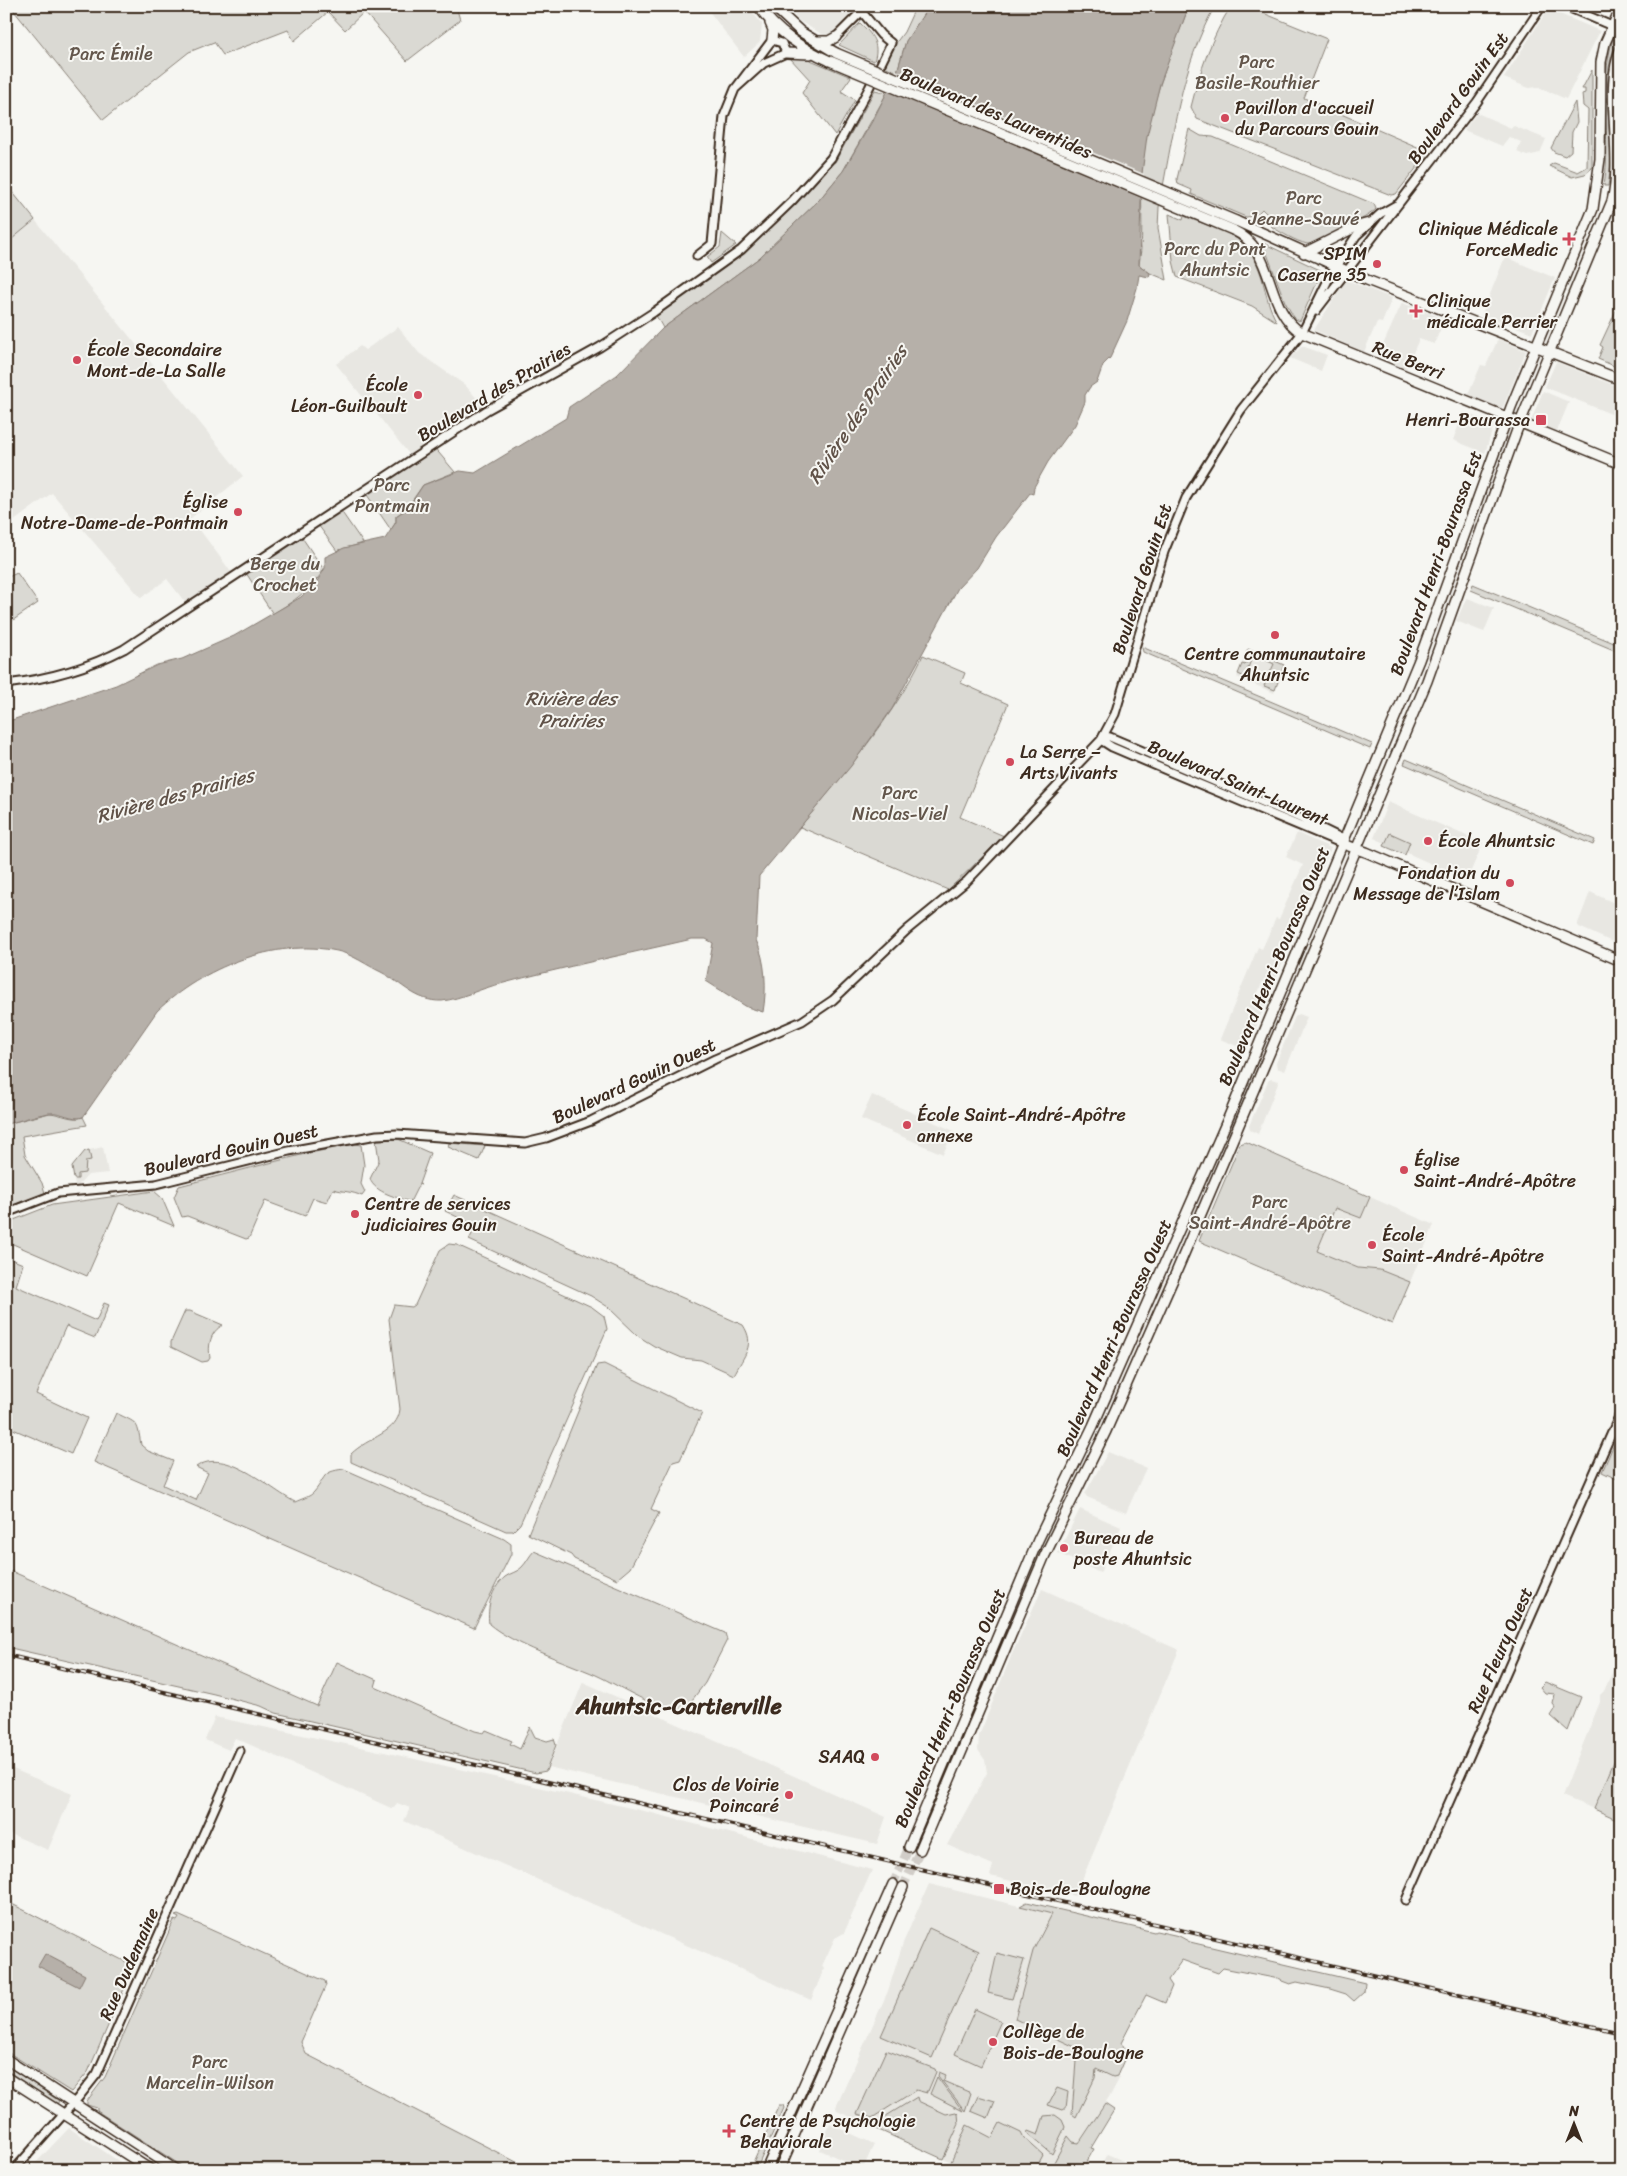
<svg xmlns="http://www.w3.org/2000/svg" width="1627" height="2176" viewBox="0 0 1627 2176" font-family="Sriracha,sans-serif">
  <rect width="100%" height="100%" fill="#f6f6f2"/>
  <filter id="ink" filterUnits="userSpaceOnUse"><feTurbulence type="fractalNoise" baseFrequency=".02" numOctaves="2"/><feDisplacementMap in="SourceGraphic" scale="10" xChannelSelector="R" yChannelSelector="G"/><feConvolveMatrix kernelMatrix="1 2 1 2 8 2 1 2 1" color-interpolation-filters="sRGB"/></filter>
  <g filter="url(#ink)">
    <!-- built -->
    <path fill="#e8e7e2" d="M705,6h42l15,18 -2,18 -16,15z
      M788,6h60l3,7 -24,24 -28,-16z
      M1548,9l52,22 -34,68 -28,-12 -9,1 -25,-10z
      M1477,113l34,15 3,-2 32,13 -6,14 -13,3 -10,-4 4,-10 -12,-5 -7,9 -38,-16z
      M35,220l208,256 -52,42 43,58 -46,30 -21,-27 -26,19 -89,-105 -46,34v-283z
      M1505,257l50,21 -23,55 -50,-19z
      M1346,280l46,18 -10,25 -5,-1 -13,30 -50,-22z
      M1402,303l43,16 -11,25 -15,-5 -13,30 -29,-11z
      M398,327l21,26 46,32 22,25 -74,49 -77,-95 24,-18 5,4z
      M1498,339l28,12 -23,56 -3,1 -32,-13 13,-30 5,1z
      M1302,346l25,9 -6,16 -31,-13z
      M1556,362l65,26v30l-76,-31z
      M1543,391l26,11 -12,29 -26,-10z
      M1464,412l30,13 -9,28 -32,-13z
      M1467,598l27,10 -10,24 -28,-11z
      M1248,649l36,16 -10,28 -37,-16z
      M1388,802l95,41 -16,37 -93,-42z
      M1297,833l34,15 -33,74 -8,-4 -6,16 8,4 -18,45 -10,-4 -7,16 8,10 -19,45 -26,-11 38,-92 4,2 14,-31 3,1 24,-54 -17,-8z
      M1590,892l31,14v40l-44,-20z
      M1299,1014l8,3 -22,54 -8,-3 -1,-5 19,-46z
      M1271,1079l8,2 -21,53 -8,-4 -1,-4 19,-45z
      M872,1095l82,36 -11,23 -82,-35z
      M103,1147l5,26 -20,2 -10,11h-3l-3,-19 2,-4 3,-1 8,-11z
      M1370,1197l64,28 -24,57 -30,-12 -22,-2 -41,-17 18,-43 26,10z
      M1108,1452l38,16 -20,45 -39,-16 -2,-3z
      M1080,1509l41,18 -21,46 -42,-20z
      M1042,1589l137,61 -104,246 -85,-20 3,-11 -46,-20 40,-72 -2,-13 -7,-10 1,-14 33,-82z
      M1618,1659l3,1v85l-27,64 -32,-13 38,-94v-7l4,-4z
      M583,1682l303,135 -9,27 -329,-77z
      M215,1717l169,35 264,60 224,58 -28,63 -9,5 -13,28 2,3 -13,31 -407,-179 6,-13 -13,-5 -3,5h-3l-156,-70 -6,12 -24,-10z
      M6,1766l66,28 -24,56 -42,-18z
      M929,1884l123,30 -18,34 112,47 -25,48 6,10 -10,23 3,1 -11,21 -30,44 15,7 -12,21h-113l-132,-59 -1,-4 52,-116 15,-48z
      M830,2124l44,20 -11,25 -43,-19z
      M69,2128l63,42h-103z
      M1107,2154l37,16h-46z"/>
    <!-- green -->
    <path fill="#dad9d3" stroke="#8a8278" d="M10,6h446l4,14 -53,41 -43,-49 -19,18 -17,-18 -34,29 -6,-11 -65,25 -9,-13 -25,10 -86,68z
      M916,6h13l-23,35 -9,31 -17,-8 24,-32z
      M1189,6h26c-35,62 -42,132 -56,201l-1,21 9,52 -17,-7 -11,-8c6,-35 0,-71 4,-106 6,-53 27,-103 46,-153z
      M1231,6h15l81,33 -23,59 125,54 -33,42 -5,1 -194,-76 -6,-12c9,-36 20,-69 40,-101z
      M860,23c12,11 20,21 14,38l-35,-16z
      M1613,39l4,2c-21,45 0,97 -9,145h-4c8,-49 -6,-100 9,-147z
      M793,57l15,2 43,18 -10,14 14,9 -20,35 -33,-42 8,-13 -20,-22z
      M1592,70v98l-7,6 -13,3 -23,-11 5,-3 24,9 9,-5 1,-57 -5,-4 -1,-12 3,-1v-4h-3z
      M875,90l12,3 -44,78 -24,29 -60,58 -96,70 -9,-16 87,-62 83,-84 11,-4z
      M1575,102l2,20 -5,10 -1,19 -6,5 -11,-4 -3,-4z
      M1189,129l12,7 12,1 156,65 5,2 2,5c-5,7 -61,36 -69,35 -12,-3 -25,-11 -35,-17l-4,-12 -6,-6 -7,7 -9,1 -55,-23 1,-4 -14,-6 -1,-5z
      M6,184l29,36 -29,24z
      M1169,214l14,6 1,-4c40,17 64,16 78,62 4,15 7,31 15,44l-25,-16 -75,-29 -4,-16z
      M722,233l14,12 -25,18 -4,-6 13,-10z
      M1263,243l59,28 -22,50 -5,-2 -10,-17z
      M1621,293v76l-23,-10 5,-12 -3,-2 20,-43 -4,-1z
      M433,446l22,26 -32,13 -16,23 -11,8v6l-5,8 -26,-38z
      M338,508l3,3 22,32 -26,8 -21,-29z
      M299,533l25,37c-14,20 -30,31 -51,44l-29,-44z
      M17,573l21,30 -32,22v-47z
      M1473,584l148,62v7l-150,-63z
      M1142,647l230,97 -2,5 -227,-97z
      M1248,649l36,16 -9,25 -11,-4 10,-22 -21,-10 -8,23 -7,-3 4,-10 3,1 2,-4 -3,-2z
      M923,655l42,18 -4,10 47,21 -48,113 44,19 -56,54 -148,-63c44,-54 93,-108 123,-172z
      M1406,759l189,81 -2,5 -189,-81z
      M1390,833l20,9 -5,13 -21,-9z
      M50,1113c11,1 23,8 33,4l4,8 -65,11 3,19 17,28 3,10 -39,15v-84z
      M398,1139l32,14 -11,31 2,1 -2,-1 -9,18c-13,-5 -35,-9 -40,-23l9,-19 -3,-20z
      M1246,1142l124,55 -9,21 -26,-10 -18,43 41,17 22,2 30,12 -18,42 -193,-83 41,-97z
      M449,1143l36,3 -6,14 -31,-13z
      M355,1144l6,1 3,20 -3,19 4,8 -3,4c-11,-5 -19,-4 -29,-7l-6,13 -14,-4 -8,18 -40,-15 -16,37 -3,1 -59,-23 -5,1 -8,-20 5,-11 126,-32z
      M89,1150l2,10 -5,1 -1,12 -7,1v5h-4l-2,-12 13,-16z
      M154,1191l8,7 12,28 -55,-23 -32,73 -81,-35v-18l46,-18z
      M454,1195l289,130c13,20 1,30 -9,50l-33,-15 -19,-2 -28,-12 -16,-10 -30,-29 -17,-11 -122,-56 7,-14 -31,-15z
      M449,1244l8,1 135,62 12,9 3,13 -87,195 -7,7h-7l-155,-69v-8c17,-17 47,-21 49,-45l-11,-90 5,-14 18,2 3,-2 25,-55z
      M6,1257l17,7 -7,22 80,35 8,-18 5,2 -14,33 -29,-12 -30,68 51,24 -16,36 -65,-28z
      M185,1311h5l33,14c-13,7 -15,20 -13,33l-2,3 -6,1 -31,-15v-5z
      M604,1364l98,49 -22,47 -7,2 -22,47 8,4 -29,55 -13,11 -43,-20 -3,-4 -43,-21 69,-169z
      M116,1413c22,11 21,7 25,32l7,6 25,10 -10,24 33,15 12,-27 -12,-6c30,-21 73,22 99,35 6,-3 15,-5 19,-10 13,-15 6,-20 30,-23l160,70 7,5v10l-37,74 -380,-166z
      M1621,1428v53l-19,-9z
      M534,1551l191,82 2,7 -22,43 -22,29c-31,-4 -59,-24 -87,-37 -30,-13 -84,-31 -107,-51 -2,-17 2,-35 16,-47 5,-4 13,-5 17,-10 5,-5 7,-11 12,-16z
      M11,1571l306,135 20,-44 40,18 -2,7 100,44 9,2 2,-3 26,11 -2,3 10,5 10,-22 5,10 12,4 7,-2 2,6 -10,26 -10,2 -260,-60 -15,-7 -47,-12 -208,-47v-64z
      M1545,1682l36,15 -13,34 -17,-15 5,-8 -3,-4 2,-10 -10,-1 -5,-6z
      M1621,1745v76l-27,-12z
      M6,1901l128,65 -46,106 -17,20 -65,-41z
      M1027,1902l127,30 2,-1 23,5 11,6 175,41 -1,9 -10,9 -8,-7 -16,-5 -33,-7 -7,2 -16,-6 -51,-10 -5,5 -36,-13 -14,20 4,6 -7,17 -19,-8 -25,48 6,10 -10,23 -4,1 -17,-8 -1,9 -19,39 -4,-3 5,-66 -62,-29 18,-68 19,-37 -32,-8z
      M178,1915l147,66 1,4 -25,57 5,12 226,116h-344l-91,-59v-3l-10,-3v-4l18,-24 69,-157 3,1 2,-3 -4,-2z
      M929,1928l50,23 -47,107 -51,-22z
      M997,1953l27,7 -12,39 -24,-6z
      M975,2009l26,12 -20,45 -26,-12z
      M886,2050l49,19 1,3 -8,19h-2l1,2 -11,-3 -44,28 -15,-4z
      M6,2065l53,36 -2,3 -51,-34z
      M939,2072l7,3 -3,6 28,12 -6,18 -27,-35z
      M937,2077l26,34 -33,-17z
      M1057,2088l11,4 -2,16 -3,2 -15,-5z
      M978,2096l17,5 -7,17 -17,-7z
      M917,2097l1,4 28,13 10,-2 2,2 1,10 -16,35 -73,-33z
      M1105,2104l9,6 -23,38 3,1 -12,21h-27l-2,-6 15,-28 5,6 6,1z
      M779,2105h4l1,3 -28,62h-6z
      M1055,2115l7,5 3,7 -13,27 -25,-21 1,-2 10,4 6,-19z
      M1000,2123l21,10 2,4 20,18 -8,15h-66l-18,-8 16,-37 25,13z"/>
    <!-- water -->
    <path fill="#b6b0a9" stroke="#857a71" d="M929,6h260l-29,78 -13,52 -5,37 -3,92 11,8 -1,4 -10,-2 -2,13 -10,33 -17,37 -7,7 -6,17 -7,5 -5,8v7l-10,23 -27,37 -14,25 -1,7 -3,-1 -34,44 -19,31 -19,20 -66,121 -41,57 -92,110 -3,64c10,21 11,49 7,72l-16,-5 -41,-26 7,-38 -7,-4h-14c-64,15 -129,28 -192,45 -19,4 -39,15 -58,17 -26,1 -40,-18 -61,-29 -13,-6 -29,-18 -44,-21 -63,-13 -135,17 -180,60l-74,106c-11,4 -22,-6 -34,-4 -14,2 -29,8 -43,11v-402l110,-37 41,-20 25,-6 52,-23 67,-39 15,-14 9,-15v-11l19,-9 41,-9 11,-17v-6l12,-8 15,-23 37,-14 15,2 91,-55 3,-11 48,-32 46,-47 96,-70 60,-58 24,-29 31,-53 23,-46 9,-31z
      M45,1954l40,21 -6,12 -41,-21z"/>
    <!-- pier -->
    <path fill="#f6f6f2" d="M896,70l248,104 -1,25 -257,-108z"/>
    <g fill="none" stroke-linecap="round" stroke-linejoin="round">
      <!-- major-tunnel -->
      <path stroke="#d1cdc8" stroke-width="9" stroke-dasharray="9 4.5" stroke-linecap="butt" d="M893,1884l16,-37
        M903,1887l17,-37"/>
      <defs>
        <path id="minor" d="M1565,6l47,20
          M836,37l25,-25
          M697,256l15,-12 12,-128 11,-27 37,-49 10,3 4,10 -22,10 -29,26
          M1316,311l161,-209 65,-96
          M6,684c42,-5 80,-15 118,-35l363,-239 113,-63 54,-35 87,-62 51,-49 39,-43 38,-70 22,-45 -10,-8 -24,-29
          M1104,736l6,1 192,82 43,21
          M1101,740l11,7 68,29 163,68
          M6,1213l52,-20 98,-9 133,-33 88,-16 20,-1 128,9 21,-5 45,-17 124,-62 87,-38 31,-21 74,-70 60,-49 134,-141 14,-26 49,-162 22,-54 55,-88 61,-77 29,-59 25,-38 24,-22 16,-9
          M1406,1900l215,-488
          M14,2170l64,-72 19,-24 143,-323"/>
        <path id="major" d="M758,6c19,26 43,42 72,55
          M773,6l28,26 35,21
          M770,23l3,7 -1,10
          M817,41h12l7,-4
          M786,53l24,1
          M1236,221l131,59 254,100
          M1233,230c44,20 30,79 69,103l319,131
          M1304,253l54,-27 11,-3
          M1343,844l23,8 255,109
          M909,1847l129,-307 55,-114 134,-305 192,-461 92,-253 82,-198 7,-50 1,-97 4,-19 16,-36
          M920,1850l125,-295 61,-124 69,-156 178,-418 74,-176 90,-251 95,-229c12,-47 -9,-113 9,-153
          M6,2059l170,111
          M6,2077l145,93
          M766,2170l127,-286
          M779,2170l124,-283"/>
      </defs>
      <!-- minor casing -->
      <use href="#minor" stroke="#3b2a1e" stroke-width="11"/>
      <!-- major casing -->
      <use href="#major" stroke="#3b2a1e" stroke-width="12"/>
      <!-- minor -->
      <use href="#minor" stroke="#f6f6f2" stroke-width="7"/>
      <!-- major -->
      <use href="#major" stroke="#f6f6f2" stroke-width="9"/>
      <defs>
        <path id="rail" d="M6,1655l1615,378"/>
      </defs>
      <!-- rail casing -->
      <use href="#rail" stroke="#3b2a1e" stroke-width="4"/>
      <!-- rail -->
      <use href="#rail" stroke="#f6f6f2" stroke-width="2" stroke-dasharray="5.5" stroke-linecap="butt"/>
      <defs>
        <path id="major-bridge" d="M836,53l400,168
          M830,61l403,169"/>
      </defs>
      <!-- major-bridge casing -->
      <use href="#major-bridge" stroke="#3b2a1e" stroke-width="12" stroke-linecap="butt"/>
      <!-- major-bridge -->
      <use href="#major-bridge" stroke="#f6f6f2" stroke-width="9"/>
    </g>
  </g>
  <!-- markers -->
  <g fill="#d1495b" stroke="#f6f6f2" stroke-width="2">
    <circle cx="1225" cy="118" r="5"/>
    <path d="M1566.5 231.5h5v5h5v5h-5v5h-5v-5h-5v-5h5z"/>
    <circle cx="1377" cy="264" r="5"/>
    <path d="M1413.5 303.5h5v5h5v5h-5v5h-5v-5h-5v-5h5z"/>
    <circle cx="77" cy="360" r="5"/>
    <circle cx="418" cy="395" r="5"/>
    <rect x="1535" y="414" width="12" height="12" rx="2.5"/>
    <circle cx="238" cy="512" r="5"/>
    <circle cx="1275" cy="635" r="5"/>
    <circle cx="1010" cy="762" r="5"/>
    <circle cx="1428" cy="841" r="5"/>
    <circle cx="1510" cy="883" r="5"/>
    <circle cx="907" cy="1125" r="5"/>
    <circle cx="1404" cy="1170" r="5"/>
    <circle cx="355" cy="1214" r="5"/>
    <circle cx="1372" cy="1245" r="5"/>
    <circle cx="1064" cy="1548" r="5"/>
    <circle cx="875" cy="1757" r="5"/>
    <circle cx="789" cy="1795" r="5"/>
    <rect x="993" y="1883" width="12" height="12" rx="2.5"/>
    <circle cx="993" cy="2042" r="5"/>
    <path d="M726.5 2123.5h5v5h5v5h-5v5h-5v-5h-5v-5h5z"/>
  </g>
  <g text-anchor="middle" stroke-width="4" stroke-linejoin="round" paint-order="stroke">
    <!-- park labels -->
    <g font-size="18" fill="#63564b" stroke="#f6f6f2">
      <text x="111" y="60">Parc Émile</text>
      <text x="1257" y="68">Parc<tspan x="1257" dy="21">Basile-Routhier</tspan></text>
      <text x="1304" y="204">Parc<tspan x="1304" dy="21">Jeanne-Sauvé</tspan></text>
      <text x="1215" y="255">Parc du Pont<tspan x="1215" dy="21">Ahuntsic</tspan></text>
      <text x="392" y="491">Parc<tspan x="392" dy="21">Pontmain</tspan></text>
      <text x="285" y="570">Berge du<tspan x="285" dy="21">Crochet</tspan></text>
      <text x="900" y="799">Parc<tspan x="900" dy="21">Nicolas-Viel</tspan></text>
      <text x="1270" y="1208">Parc<tspan x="1270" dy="21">Saint-André-Apôtre</tspan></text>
      <text x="210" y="2068">Parc<tspan x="210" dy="21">Marcelin-Wilson</tspan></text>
    </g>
    <!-- street labels -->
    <g font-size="18" fill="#3b2a1e" stroke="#f6f6f2">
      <text transform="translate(1458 98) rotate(-54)" y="6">Boulevard Gouin Est</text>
      <text transform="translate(996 113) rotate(23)" y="6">Boulevard des Laurentides</text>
      <text transform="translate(1408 360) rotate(22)" y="6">Rue Berri</text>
      <text transform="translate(494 392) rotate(-31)" y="6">Boulevard des Prairies</text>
      <text transform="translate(1436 563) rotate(-70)" y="6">Boulevard Henri-Bourassa Est</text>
      <text transform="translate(1142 579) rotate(-72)" y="6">Boulevard Gouin Est</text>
      <text transform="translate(1238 783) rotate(23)" y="6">Boulevard Saint-Laurent</text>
      <text transform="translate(1274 966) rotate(-67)" y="6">Boulevard Henri-Bourassa Ouest</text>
      <text transform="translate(634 1081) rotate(-25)" y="6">Boulevard Gouin Ouest</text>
      <text transform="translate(231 1150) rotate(-13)" y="6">Boulevard Gouin Ouest</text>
      <text transform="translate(1114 1338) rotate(-66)" y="6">Boulevard Henri-Bourassa Ouest</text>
      <text transform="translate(1500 1650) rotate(-66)" y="6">Rue Fleury Ouest</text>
      <text transform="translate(950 1708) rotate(-67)" y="6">Boulevard Henri-Bourassa Ouest</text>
      <text transform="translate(129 1964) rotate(-66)" y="6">Rue Dudemaine</text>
    </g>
    <!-- poi labels -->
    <g font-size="18" fill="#3b2a1e" stroke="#f6f6f2" text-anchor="start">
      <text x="1235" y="114">Pavillon d'accueil<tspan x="1235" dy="21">du Parcours Gouin</tspan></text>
      <text x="1558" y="235" text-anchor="end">Clinique Médicale<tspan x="1558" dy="21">ForceMedic</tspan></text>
      <text x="1367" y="260" text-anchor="end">SPIM<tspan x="1367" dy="21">Caserne 35</tspan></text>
      <text x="1427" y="307">Clinique<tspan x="1427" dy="21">médicale Perrier</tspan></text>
      <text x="87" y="356">École Secondaire<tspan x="87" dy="21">Mont-de-La Salle</tspan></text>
      <text x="408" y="391" text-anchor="end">École<tspan x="408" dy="21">Léon-Guilbault</tspan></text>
      <text x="1530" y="426" text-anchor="end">Henri-Bourassa</text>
      <text x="228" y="508" text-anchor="end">Église<tspan x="228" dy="21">Notre-Dame-de-Pontmain</tspan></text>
      <text x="1275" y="660" text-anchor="middle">Centre communautaire<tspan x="1275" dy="21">Ahuntsic</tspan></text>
      <text x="1020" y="758">La Serre –<tspan x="1020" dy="21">Arts Vivants</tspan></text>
      <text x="1438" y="847">École Ahuntsic</text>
      <text x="1500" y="879" text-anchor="end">Fondation du<tspan x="1500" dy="21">Message de l’Islam</tspan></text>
      <text x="917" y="1121">École Saint-André-Apôtre<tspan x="917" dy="21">annexe</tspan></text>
      <text x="1414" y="1166">Église<tspan x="1414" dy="21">Saint-André-Apôtre</tspan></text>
      <text x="365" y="1210">Centre de services<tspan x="365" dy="21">judiciaires Gouin</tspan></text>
      <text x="1382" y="1241">École<tspan x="1382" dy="21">Saint-André-Apôtre</tspan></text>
      <text x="1074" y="1544">Bureau de<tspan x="1074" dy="21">poste Ahuntsic</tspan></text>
      <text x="865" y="1763" text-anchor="end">SAAQ</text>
      <text x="779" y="1791" text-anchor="end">Clos de Voirie<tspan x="779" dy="21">Poincaré</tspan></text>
      <text x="1010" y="1895">Bois-de-Boulogne</text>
      <text x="1003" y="2038">Collège de<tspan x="1003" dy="21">Bois-de-Boulogne</tspan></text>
      <text x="740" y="2127">Centre de Psychologie<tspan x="740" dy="21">Behaviorale</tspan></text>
    </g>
    <!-- water labels -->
    <g font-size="19" font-style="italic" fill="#605248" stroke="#f6f6f2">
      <text transform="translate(857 414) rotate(-56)" y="7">Rivière des Prairies</text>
      <text x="571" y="705">Rivière des<tspan x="571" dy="22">Prairies</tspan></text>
      <text transform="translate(175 795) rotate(-15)" y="7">Rivière des Prairies</text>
    </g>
    <!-- district labels -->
    <g font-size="22" font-weight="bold" fill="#3b2a1e" stroke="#f6f6f2">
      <text x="679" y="1714">Ahuntsic-Cartierville</text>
    </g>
  </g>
  <!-- margin -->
  <rect width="1627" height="2176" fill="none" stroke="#f6f6f2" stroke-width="25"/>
  <rect x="12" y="12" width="1602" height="2151" fill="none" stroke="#3b2a1e" stroke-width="2" filter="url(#ink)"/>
  <!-- north arrow -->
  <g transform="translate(1574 2124)" stroke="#f6f6f2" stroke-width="4" paint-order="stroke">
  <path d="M0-4L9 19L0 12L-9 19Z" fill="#3b2a1e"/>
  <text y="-8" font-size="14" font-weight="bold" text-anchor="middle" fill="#3b2a1e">N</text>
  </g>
</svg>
